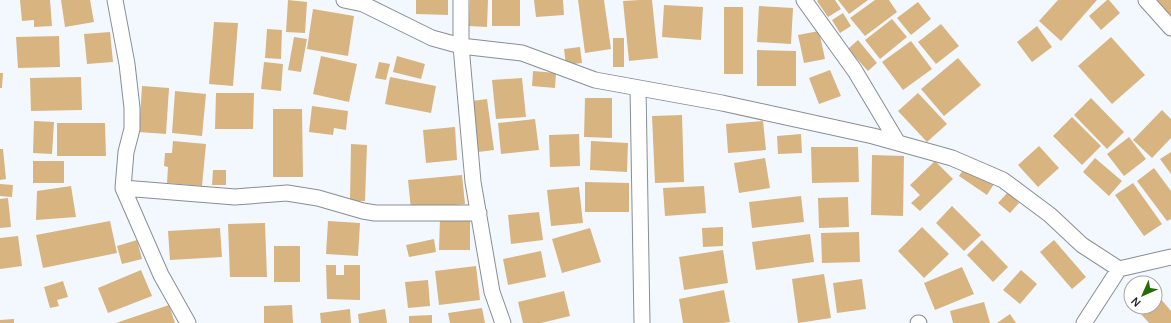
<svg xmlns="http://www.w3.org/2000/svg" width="1171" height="323" viewBox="0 0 1171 323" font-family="Manrope,sans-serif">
  <rect width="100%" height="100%" fill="#f3f8fe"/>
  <!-- building -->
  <path fill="#d8b480" d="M20,0h30l2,26 -18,1v-7l-12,1z
    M61,0h29l4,22 -29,5z
    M288,0l19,2 -2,31 -19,-1z
    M416,0h32v15l-32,-1z
    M470,0h18l-1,27 -18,-1z
    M492,0h28v26h-28z
    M534,0h29l1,15 -28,2z
    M578,0h26l7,49 -26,4z
    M640,0h12l6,58 -29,3 -6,-60z
    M818,0h17l6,9 -13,8 -11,-16z
    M838,0h30l-19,14z
    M875,0h14l8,12 -32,24 -15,-18z
    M1058,0h39l-36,41 -22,-20z
    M1107,0h2l11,13 -19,17 -12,-14z
    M1157,0h14v18z
    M918,2l13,17 -20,16 -14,-17z
    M664,5l39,2 -2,33 -39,-3z
    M759,6l34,2 -2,36 -34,-2z
    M724,7h19v67h-19z
    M313,9l41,7 -6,40 -41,-7z
    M843,13l8,13 -11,7 -8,-13z
    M892,19l15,18 -27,22 -15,-19z
    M214,22l24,1 -5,63 -24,-2z
    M941,24l18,22 -23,18 -18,-22z
    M1037,26l15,21 -20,15 -15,-20z
    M267,29l15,1 -1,29 -16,-1z
    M819,31l6,28 -21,4 -6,-28z
    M110,32l3,30 -26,2 -3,-30z
    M59,36l1,31 -42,1 -2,-31z
    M294,37l13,2 -6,33 -13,-2z
    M1111,37l34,38 -33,29 -34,-38z
    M613,38h11v29h-11z
    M858,40l19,23 -9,8 -20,-22z
    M911,41l21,28 -29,21 -21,-28z
    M580,47l2,16 -16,2 -2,-16z
    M757,50l39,1v35h-39z
    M321,56l36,8 -8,38 -36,-8z
    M397,56l28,8 -4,15 -28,-7z
    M958,58l23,27 -37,31 -23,-27z
    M264,62l19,2 -2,27 -20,-2z
    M379,62l11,2 -4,16 -11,-2z
    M830,70l11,26 -22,8 -10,-26z
    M533,71l23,2 -1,15 -23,-2z
    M0,73h3l-1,15h-2z
    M81,77l1,33 -51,1 -1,-33z
    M390,77l46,9 -5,27 -46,-9z
    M522,78l4,39 -30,2 -4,-39z
    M142,86l27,2 -3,46 -27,-2z
    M175,91l31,3 -4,42 -30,-3z
    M216,93h38l-1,36h-38z
    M918,93l29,31 -20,18 -29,-31z
    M585,98h27v40l-28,-1z
    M1091,98l33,34 -17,17 -33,-34z
    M487,99l7,51 -16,2 -6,-51z
    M312,106l36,5 -2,19 -12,-2 -1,7 -24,-3z
    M273,109h29l1,68h-30z
    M1162,110l9,9v19l-19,20 -19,-18z
    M682,115l2,67 -29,1 -3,-67z
    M1072,117l29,29 -19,19 -29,-29z
    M535,119l4,31 -38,4 -3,-31z
    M34,121l20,1 -2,32 -19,-1z
    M763,121l3,29 -38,3 -2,-29z
    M57,123h48l1,33h-49z
    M455,127l2,33 -31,3 -3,-33z
    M579,134l1,32 -30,1 -1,-32z
    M801,134l1,19 -24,1 -1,-18z
    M1129,137l17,22 -22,17 -17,-22z
    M173,141l33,3 -4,42 -35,-3 1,-16 -4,-1 1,-13h7z
    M591,141l37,2 -1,29 -37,-2z
    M351,144l16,1 -2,56h-15z
    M1039,146l20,22 -21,19 -20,-22z
    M811,147h47l1,35 -47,1z
    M0,149h3l3,30 -6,1z
    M1171,152v22l-11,-15z
    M872,155l32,1 -1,60 -32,-1z
    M765,158l5,30 -31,5 -5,-30z
    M1095,158l27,23 -13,15 -26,-24z
    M33,161h31v22h-31z
    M935,161l18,18 -33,32 -9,-8 9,-8 -10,-10z
    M966,165l28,19 -7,11 -28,-19z
    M1154,168l17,23v28l-4,2 -30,-40z
    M213,170h13v15h-14z
    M462,175l3,29 -54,5 -3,-29z
    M585,182l44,1v29h-44z
    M1133,183l29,41 -18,12 -29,-41z
    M0,184l13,1 -1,12 -12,-1z
    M71,186l5,31 -40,3 1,-29z
    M704,186l2,27 -41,3 -2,-28z
    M579,187l4,36 -32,3 -4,-36z
    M1008,192l11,11 -9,10 -12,-10z
    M801,196l3,26 -52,6 -3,-26z
    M848,197l1,30 -30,1 -1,-30z
    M8,198l3,29 -11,1v-29z
    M952,206l29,29 -17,16 -28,-28z
    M539,212l4,28 -32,4 -3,-29z
    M440,218l30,1v31h-31z
    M110,221l7,32 -74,15 -7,-33z
    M328,221l32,2 -2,33 -32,-2z
    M265,223l2,54h-37l-2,-53z
    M723,227v19l-20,1 -1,-19z
    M922,227l27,27 -25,24 -26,-27z
    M220,228l2,29 -52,3 -2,-29z
    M590,228l11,34 -39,11 -10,-34z
    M859,232l1,30 -38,1 -1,-30z
    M810,234l4,28 -58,8 -4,-28z
    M18,236l4,30 -22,3v-31z
    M434,239l2,13 -27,5 -3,-12z
    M137,240l5,19 -20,5 -5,-18z
    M982,240l26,27 -15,15 -26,-27z
    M1054,240l32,37 -14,12 -32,-37z
    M274,246h26v36h-26z
    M723,250l5,33 -44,7 -5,-33z
    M541,251l5,26 -38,8 -5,-26z
    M326,265h10v10h8v-10h16v35l-33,-1z
    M476,266l4,34 -41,5 -4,-34z
    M962,267l12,27 -39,16 -11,-27z
    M141,270l11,26 -44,17 -10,-25z
    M1021,270l16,14 -17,20 -17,-14z
    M824,274l7,44 -33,5 -6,-44z
    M862,279l4,30 -29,4 -4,-30z
    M428,280l2,26 -22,2 -3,-26z
    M63,281l5,16 -11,3 2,6 -9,2 -6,-21z
    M724,290l6,32 -7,1h-40l-4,-24z
    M564,291l6,25 -29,7h-18l-5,-21z
    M1160,298l11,13v12h-22l-8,-9 9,-7h5v-5z
    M984,302l6,21h-37l-3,-12z
    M169,305l6,18h-59z
    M292,305l1,18h-29v-17z
    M482,308l3,15h-35l-2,-10z
    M350,309l1,14h-30l-1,-10z
    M385,309l2,14h-28l-1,-9z
    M1010,314l6,9h-19z
    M432,315v8h-23v-7z
    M14,319v4h-14v-3z"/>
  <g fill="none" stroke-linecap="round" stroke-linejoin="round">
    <defs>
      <path id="minor" d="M115,0l12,64 5,44v21l-6,23 -3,36 38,87 27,48
        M344,0l19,4 69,34 29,8 61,7 73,27 127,23 151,33 79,22 51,22 47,35 32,30 37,24
        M461,0v46l12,136 19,110 11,31
        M804,0l51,71 43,72
        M1146,0l25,28
        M638,88l4,235
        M123,188l112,9 52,-4 31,5 45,13 12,2h104
        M918,323h1
        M1084,323l35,-54 52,-12"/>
    </defs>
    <!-- minor casing -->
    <use href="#minor" stroke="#888e95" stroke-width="17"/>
    <!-- minor -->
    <use href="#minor" stroke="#fff" stroke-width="15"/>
  </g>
  <!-- north arrow -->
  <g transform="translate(1143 295) rotate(225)"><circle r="19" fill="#ffffff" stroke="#a5a7a7"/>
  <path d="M0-3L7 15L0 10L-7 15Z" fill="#266b03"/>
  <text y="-6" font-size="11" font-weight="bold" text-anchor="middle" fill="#1f2224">N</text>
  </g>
</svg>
